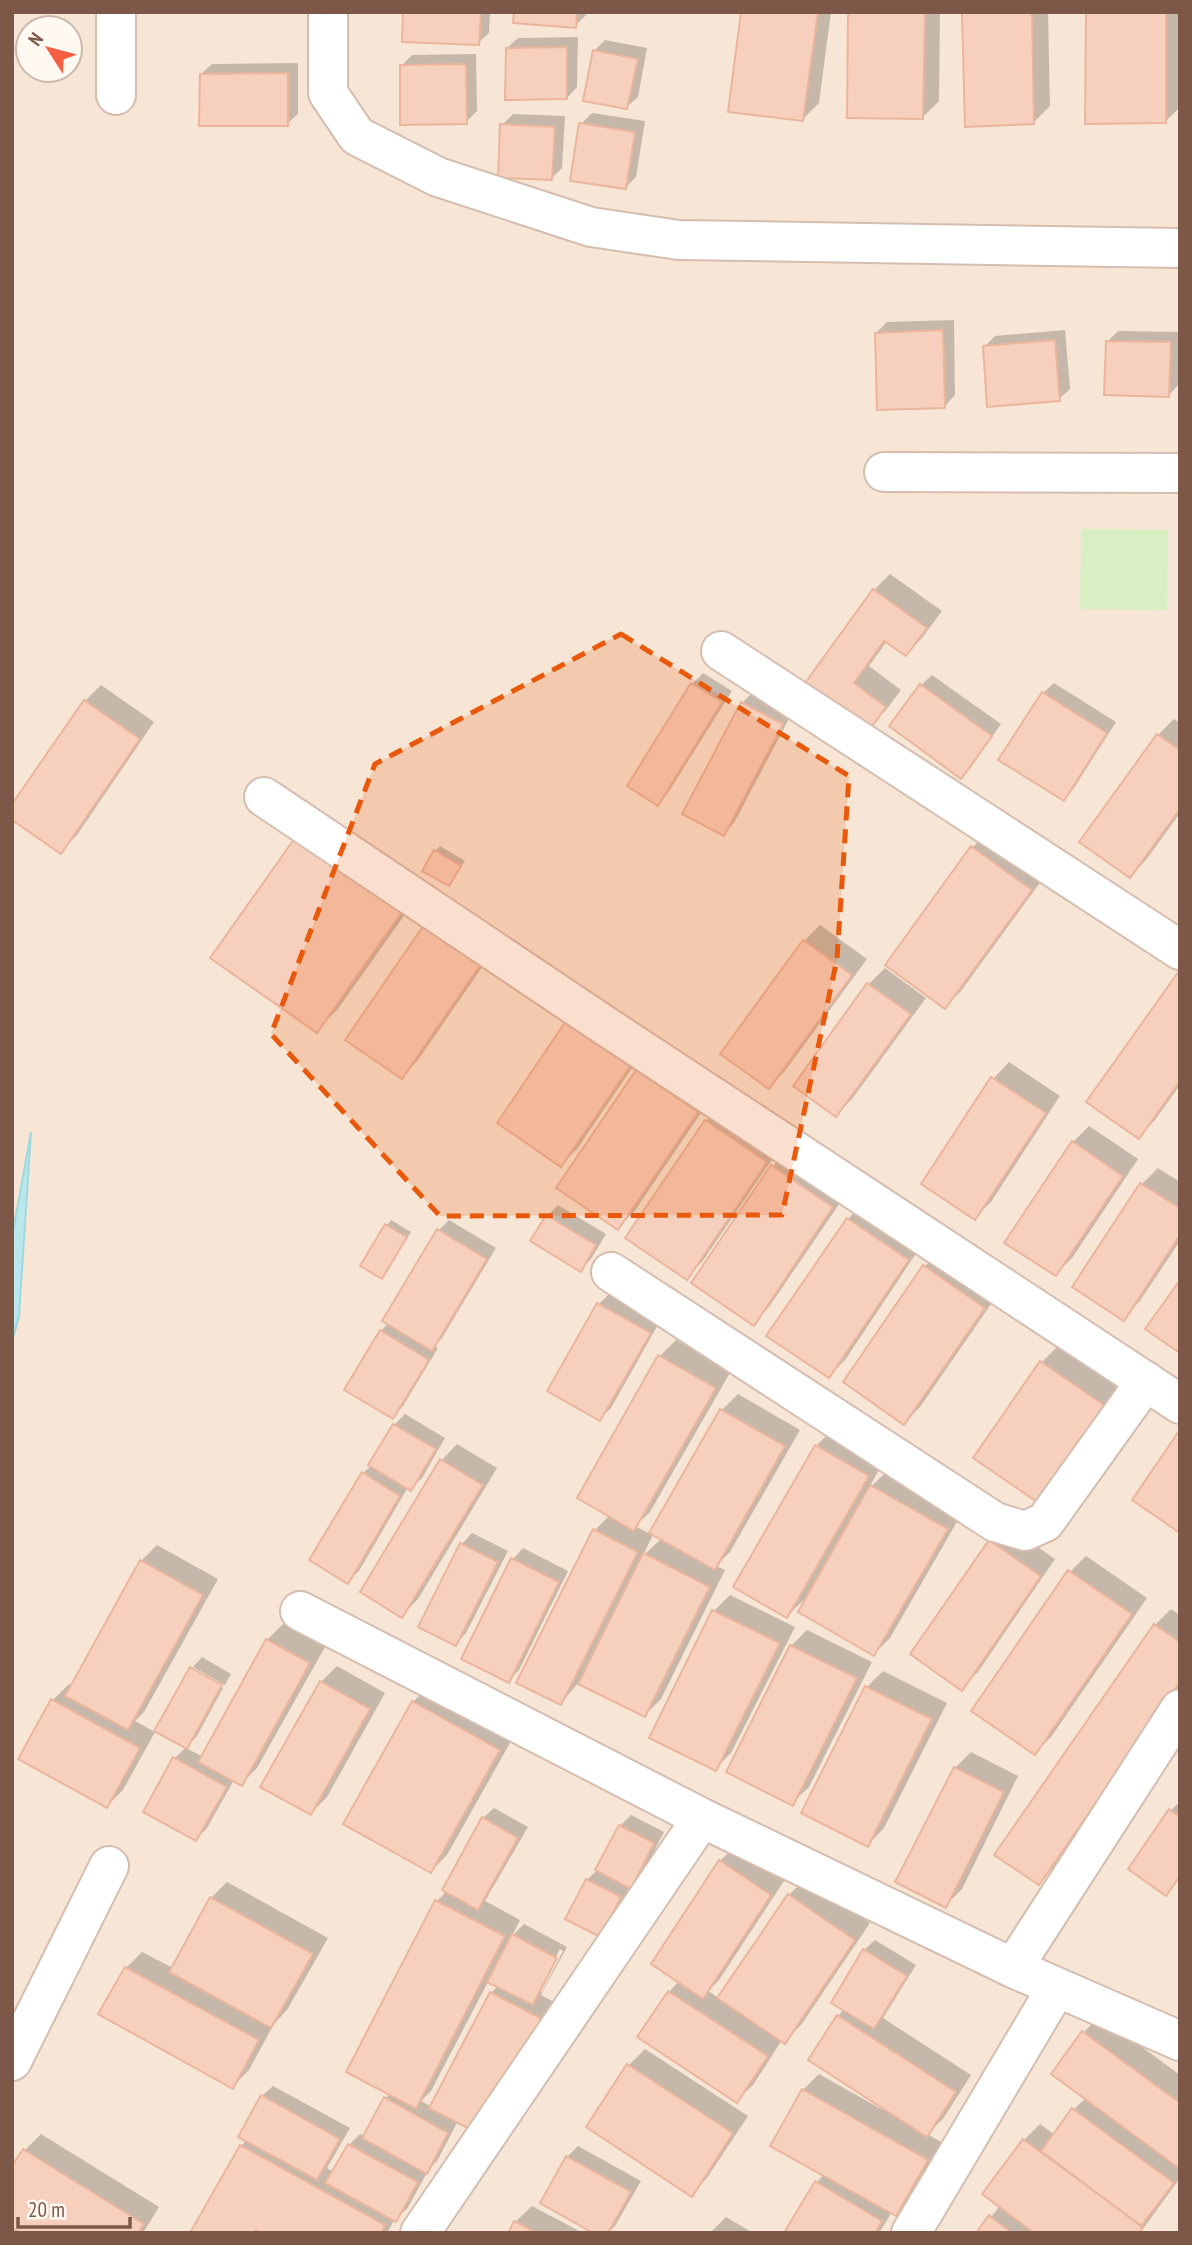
<svg xmlns="http://www.w3.org/2000/svg" width="1192" height="2245" viewBox="0 0 1192 2245" font-family="'PT Sans Narrow',sans-serif">
  <rect width="100%" height="100%" fill="#fef4e9"/>
  <!-- residential -->
  <path fill="#f7e6d6" fill-rule="evenodd" d="M12,12h1168v2221h-1168v-891l7,-26 11,-174 -18,95zM28,28h42v42h-42z"/>
  <!-- green -->
  <path fill="#d8efc4" d="M1081,529l87,1 -1,80 -87,-1z"/>
  <!-- water -->
  <path fill="#bae7eb" stroke="#9fd8de" stroke-width="2" d="M31,1132l-12,184 -7,26v-105z"/>
  <!-- shadow -->
  <path fill="#0003" fill-rule="evenodd" d="M405,12h85l-1,21 -11,10z
    M515,12h71v3l-11,11z
    M742,12h89l-12,91 -16,16z
    M849,12h91l-1,89 -16,16z
    M964,12h84l2,94 -17,17z
    M1087,12h93v95l-15,15z
    M578,37l-1,50 -10,11 -60,-50 11,-10z
    M605,40l42,8 -9,49 -11,10 -33,-56z
    M476,54l1,57 -11,11 -65,-56 11,-11z
    M298,63v51l-11,10 -86,-50 11,-10z
    M592,113l53,8 -9,56 -11,11 -44,-64z
    M513,114l52,2 -3,52 -11,11 -49,-54z
    M954,320l1,75 -10,11 -69,-73 11,-11z
    M1065,330l5,59 -11,10 -75,-52 11,-11z
    M1118,331l62,1 -1,52 -10,11 -62,-53z
    M890,574l52,37 -20,27 -16,16 -19,-13 -18,25 32,24 -15,20 -16,16 -62,-44 66,-92z
    M703,673l29,18 -64,102 -11,11 35,-120z
    M932,675l69,49 -29,42 -11,11 -40,-92z
    M1054,683l62,39 -42,66 -11,11 -20,-106z
    M101,685l53,37 -77,113 -16,16 24,-150z
    M753,692l39,21 -58,110 -10,11 18,-131z
    M1174,719l6,4v90l-34,47 -16,16 28,-141z
    M989,831l58,42 -86,118 -16,16 -58,-43 86,-117z
    M296,839l125,53 -84,118 -20,20z
    M440,846l25,15 -17,23 -13,-33z
    M820,925l47,34 -82,112 -16,16 35,-146z
    M496,947l-78,113 -16,16 -54,-37z
    M885,968l41,30 -74,101 -16,16 -41,-30 74,-101z
    M1180,973v112l-25,35 -16,16 -50,-35z
    M583,1007l62,42 -68,100 -16,16z
    M654,1055l59,40 -79,117 -16,16 20,-157z
    M1009,1062l51,34 -69,106 -16,16 18,-139z
    M722,1105l60,40 -80,117 -16,16 20,-157z
    M1089,1126l49,33 -66,99 -16,16 17,-132z
    M789,1150l59,41 -79,116 -16,16 20,-157z
    M1158,1168l22,14v59l-41,61 -16,16 -49,-32 68,-102z
    M864,1203l59,40 -78,117 -16,16 19,-157z
    M558,1205l48,29 -15,25 -11,11 -48,-30 15,-24z
    M391,1220l20,12 -29,45 5,-52z
    M449,1220l47,28 -54,90 -8,8 4,2 -35,58 -11,11 -11,-86 7,-8 51,-93z
    M941,1250l59,41 -80,116 -16,16 -59,-42 80,-115z
    M610,1293l50,28 -49,87 -11,11 -51,-29 50,-86z
    M676,1340l55,31 -81,141 -15,14 15,8 72,-124 16,-16 62,36 -70,122 -14,14 9,4 -64,129 -16,16 -66,-33 -18,21 34,-173 15,-15 -31,-18 81,-141zM654,1533l8,5 -18,17h-1z
    M1058,1346l64,44 -82,112 -64,-44 66,-96z
    M405,1414l40,24 -23,40 -11,10 -3,-1 -49,84 -11,10 15,-108 9,-8 22,-40z
    M832,1430l52,30 -16,30 20,-20 74,43 -72,125 -16,16 -65,-59 -22,21 29,-170z
    M457,1444l40,24 -79,131 -16,16 39,-154z
    M1006,1525l49,34 -77,113 -16,16 28,-147z
    M472,1533l36,18 -42,82 -10,11 6,-100z
    M157,1545l61,34 -74,133 -9,9 20,11 -32,58 -16,16 -54,-106 16,-16 3,2 69,-125z
    M523,1548l45,23 -49,99 -11,11 5,-122z
    M1086,1556l61,42 -96,139 -16,16 35,-181z
    M730,1595l65,32 -64,126 -16,16 -1,-158z
    M1171,1609l9,6v71l-126,181 -16,16 117,-258z
    M283,1624l42,23 -68,121 -16,16 -7,-4 -27,48 -11,11 -21,-81 11,-11 -30,-17 36,-63v3l31,18 -26,48 -11,12 17,9 64,-117z
    M807,1630l65,32 -63,125 -17,16 -1,-157z
    M202,1657l29,17 -6,11 -32,-18z
    M337,1666l48,27 -58,104 -16,16 10,-131z
    M883,1671l64,32 -63,125 -16,17 -65,-33 64,-125z
    M429,1686l86,48 -68,121 -16,16 -18,-169z
    M971,1752l47,24 -56,113 -16,16 9,-137z
    M1180,1802v76l-14,15 5,-83z
    M494,1808l34,19 -43,74 35,19 -8,16 12,-12 43,23 -26,48 17,9 -100,117 -21,40 -8,8 -22,40 -12,10 -8,14h-122l-4,-3 -1,3h-68l49,-87 6,-6 15,-44 11,-10 77,42 -23,40 6,4 16,-27 11,-11 5,3 21,-39 4,-4 47,-193 10,-10 36,-73zM560,1949l3,2 -21,41h-4zM489,1980l10,5 -8,8 -59,114 -11,-6 10,-10z
    M631,1815l33,17 -23,44 -12,11 -19,38 -11,10 -12,-55 10,-10 23,-44z
    M736,1845l50,33 -67,102 -11,11 11,7 70,-103 16,-16 65,44 -69,102 -16,16 -3,-1 -29,45 -17,16 -96,-64 29,-45 10,-11 41,-120z
    M227,1882l101,56 -41,72 -13,14 -25,46 -16,16 -133,-72 26,-46 16,-16 31,16 38,-70z
    M875,1940l41,25 -33,53 88,57 -28,44 -16,15 16,9 -31,55 -16,16 -4,-2 -13,21h-93l31,-51 7,-8 -21,-84 16,-16 64,36 1,-3 -74,-48 28,-43 6,-7 20,-59z
    M1100,2016l80,59v103l-40,55h-162l22,-27 24,-66 16,-16 15,11 19,-26 12,-11 -2,-66z
    M645,2049l103,67 -41,62 -16,16 -103,-67 41,-62z
    M41,2134l118,73 -16,26h-119l-12,-63 13,-20z
    M578,2146l63,35 -26,45 -7,7 -41,-76z
    M532,2206l51,27h-73l5,-11z
    M726,2217l27,16h-43z"/>
  <!-- building -->
  <path fill="#f7d0bd" stroke="#ebb59c" stroke-width="2" d="M403,12h78l-2,33 -77,-3z
    M514,12h63l-1,16 -63,-5z
    M741,12h77l-15,109 -75,-9z
    M848,12h77l-2,107 -76,-1z
    M962,12h70l2,112 -69,3z
    M1086,12h80v111l-81,1z
    M567,47v52l-62,1 1,-52z
    M593,50l45,9 -11,50 -44,-8z
    M466,64l1,60 -67,1v-60z
    M288,73v53h-89l1,-52z
    M579,123l56,9 -9,57 -56,-8z
    M500,124l55,3 -3,53 -54,-2z
    M943,330l2,78 -68,2 -2,-77z
    M1055,340l5,61 -73,6 -4,-61z
    M1106,341l65,1 -2,55 -65,-2z
    M873,589l54,39 -21,28 -22,-15 -30,42 32,24 -16,22 -65,-46z
    M691,683l31,19 -64,104 -31,-20z
    M920,684l72,52 -31,43 -72,-53z
    M1042,692l65,41 -43,68 -66,-41z
    M84,700l56,39 -79,115 -49,-34v-16z
    M741,702l42,22 -59,112 -42,-22z
    M1157,734l23,16v59l-50,69 -51,-36z
    M295,838l106,75 -84,120 -107,-75z
    M971,846l61,44 -87,119 -60,-44z
    M434,850l27,16 -12,20 -27,-15z
    M424,925l57,39 -79,115 -57,-39z
    M803,940l49,35 -83,114 -49,-35z
    M1179,971l1,110 -41,58 -53,-37z
    M867,983l44,31 -75,103 -43,-31z
    M566,1021l65,44 -70,102 -64,-44z
    M636,1070l62,42 -80,118 -62,-42z
    M991,1077l55,36 -71,107 -54,-36z
    M705,1120l62,42 -80,118 -62,-42z
    M1072,1141l51,35 -67,100 -52,-33z
    M771,1165l62,42 -79,119 -63,-43z
    M1140,1183l40,25v27l-56,86 -52,-34z
    M546,1215l50,30 -15,27 -51,-31z
    M847,1218l62,42 -80,118 -63,-42z
    M385,1224l22,13 -25,42 -22,-13z
    M437,1229l50,30 -55,92 -50,-30z
    M923,1265l62,43 -81,117 -61,-43z
    M1180,1280v73l-35,-24z
    M597,1303l54,30 -51,88 -53,-30z
    M380,1330l49,30 -36,59 -49,-29z
    M658,1355l58,33 -82,143 -57,-33z
    M1040,1361l67,46 -67,97 -67,-46z
    M720,1409l65,37 -70,124 -66,-37z
    M393,1424l43,25 -25,42 -43,-26z
    M1179,1431l1,1v101l-48,-33z
    M815,1445l54,31 -82,142 -54,-31z
    M440,1459l43,26 -81,133 -42,-26z
    M362,1472l38,24 -52,88 -39,-24z
    M870,1485l78,44 -74,127 -76,-44z
    M593,1529l45,23 -77,153 -45,-22z
    M989,1540l52,36 -79,115 -52,-37z
    M460,1543l38,19 -42,84 -38,-19z
    M643,1553l67,34 -65,130 -67,-33z
    M511,1558l48,24 -50,101 -48,-24z
    M140,1560l63,35 -75,135 -63,-34z
    M1068,1570l64,44 -97,141 -64,-44z
    M712,1610l68,33 -64,128 -67,-33z
    M1154,1624l26,18v40l-141,203 -45,-30z
    M266,1639l44,24 -68,123 -44,-24z
    M790,1645l67,33 -64,128 -67,-34z
    M190,1667l32,18 -35,64 -33,-18z
    M320,1681l50,28 -59,106 -51,-28z
    M865,1686l67,33 -64,128 -67,-34z
    M51,1699l89,49 -33,60 -89,-49z
    M412,1701l88,49 -69,123 -88,-49z
    M173,1757l54,30 -31,54 -53,-29z
    M954,1767l50,25 -58,116 -51,-26z
    M1169,1809l11,8v59l-14,20 -38,-27z
    M482,1817l36,21 -40,72 -36,-20z
    M619,1825l35,18 -23,46 -36,-19z
    M719,1860l52,35 -68,104 -52,-35z
    M586,1879l35,18 -21,40 -35,-18z
    M788,1894l67,46 -70,104 -68,-46z
    M210,1897l103,57 -42,74 -102,-56z
    M435,1900l70,36 -89,173 -70,-37z
    M512,1934l45,24 -24,47 -46,-23z
    M863,1949l44,27 -33,53 -43,-26z
    M125,1967l134,73 -26,49 -135,-75z
    M668,1991l100,65 -31,47 -100,-66z
    M490,1992l54,28 -61,116 -54,-28z
    M837,2015l119,77 -29,45 -119,-77z
    M1082,2031l98,72v66l-129,-95z
    M627,2064l106,69 -41,64 -106,-70z
    M802,2089l126,71 -32,56 -126,-70z
    M261,2095l79,44 -23,41 -79,-43z
    M384,2097l64,36 -21,41 -65,-36z
    M1072,2108l102,75 -33,43 -100,-75z
    M1023,2139l120,88 -4,6h-105l-52,-39z
    M348,2144l70,38 -22,40 -71,-39z
    M240,2145l145,80 -4,8h-119l-6,-3 -2,3h-64z
    M23,2149l121,75 -6,9h-117l-9,-5v-62z
    M566,2156l65,36 -23,41h-15l-53,-30z
    M815,2181l67,40 -7,12h-91z
    M989,2215l23,18h-36z
    M514,2221l23,12h-29z"/>
  <g fill="none" stroke-linecap="round" stroke-linejoin="round">
    <defs>
      <path id="minor" d="M116,12v83
        M328,12v81l29,43 81,41 153,50 88,13 501,8
        M884,472l296,1
        M721,651l459,299
        M264,797l340,228 576,379
        M611,1272l384,250 30,9 20,-9 101,-141
        M300,1611l402,207 311,150 167,73
        M1013,1968l167,-259
        M12,2061l97,-195
        M420,2233l282,-415
        M911,2233l146,-246"/>
    </defs>
    <!-- minor casing -->
    <use href="#minor" stroke="#d5bdaf" stroke-width="42"/>
    <!-- minor -->
    <use href="#minor" stroke="#fff" stroke-width="38"/>
  </g>
  <!-- marked area -->
  <path fill="#e8590c" fill-opacity="0.2" stroke="#e8590c" stroke-width="5" stroke-dasharray="14 9" stroke-linejoin="round" d="M621,634l228,142 -12,183 -55,256 -342,1 -169,-182 104,-270z"/>
  <!-- border -->
  <rect width="1192" height="2245" fill="none" stroke="#7d5848" stroke-width="28"/>
  <!-- north arrow -->
  <g transform="translate(49 49) rotate(306)"><circle r="33" fill="#fff9f1" stroke="#cbb9ad" stroke-width="2"/>
  <path d="M0-5L12 26L0 18L-12 26Z" fill="#f45e42"/>
  <text y="-10" font-size="19" font-weight="bold" text-anchor="middle" fill="#7d5848">N</text>
  </g>
  <!-- scale -->
  <path d="M18 2217v10h112v-10" fill="none" stroke="#7d5848" stroke-width="3.5"/>
  <text x="28" y="2217" font-size="21" fill="#7d5848" stroke="#fff9f1" stroke-width="5" paint-order="stroke">20 m</text>
</svg>
